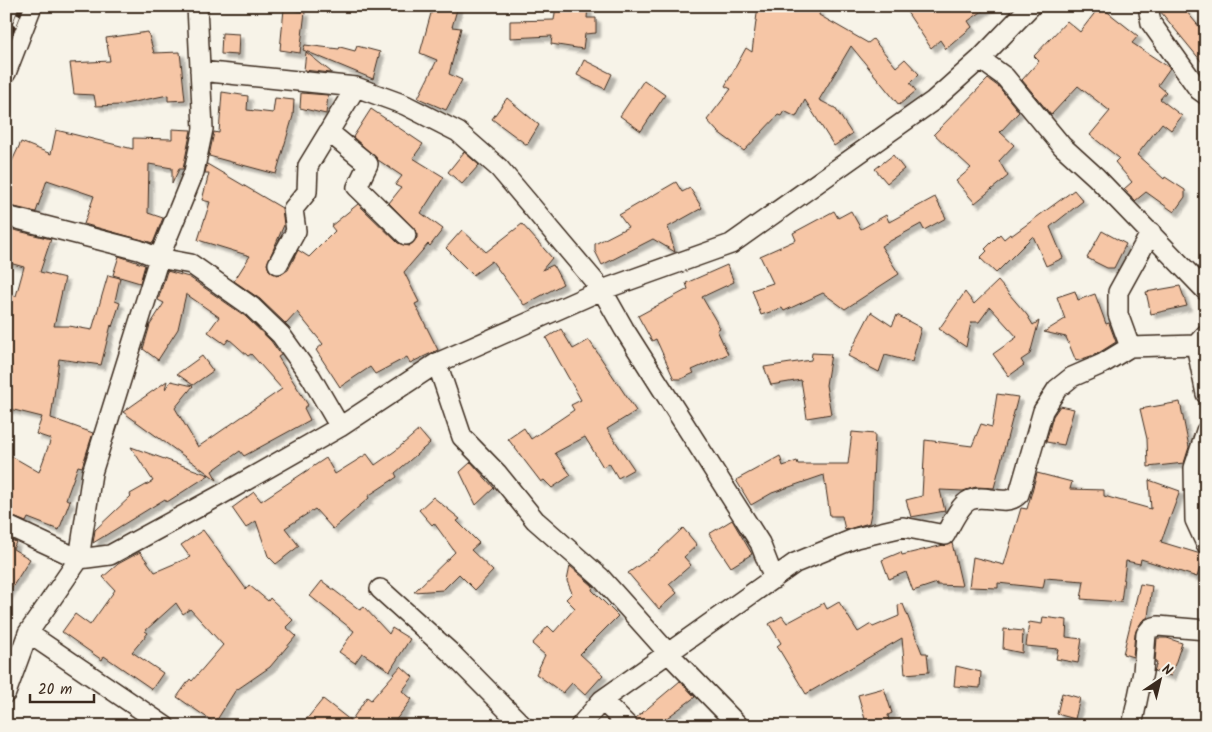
<svg xmlns="http://www.w3.org/2000/svg" width="1212" height="732" viewBox="0 0 1212 732" font-family="Kalam,sans-serif">
  <defs>
    <filter id="shadow"><feDropShadow dx="4.5" dy="4.5" stdDeviation="1" flood-color="#0004"/></filter>
  </defs>
  <rect width="100%" height="100%" fill="#f7f3e8"/>
  <filter id="ink" filterUnits="userSpaceOnUse"><feTurbulence type="fractalNoise" baseFrequency=".02" numOctaves="2"/><feDisplacementMap in="SourceGraphic" scale="10" xChannelSelector="R" yChannelSelector="G"/><feConvolveMatrix kernelMatrix="1 2 1 2 8 2 1 2 1" color-interpolation-filters="sRGB"/></filter>
  <g filter="url(#ink)">
    <!-- building -->
    <path fill="#f6c6a6" stroke="#3b2a1e" filter="url(#shadow)" d="M433,6h25l-6,21 9,1 -12,46 13,6 -16,30 -28,-12 19,-38 -17,-7z
      M556,6h32l-1,12h9v15l-11,1 -2,15 -32,-5 1,-8 -42,2v-17l44,-1z
      M758,6h41l21,5 -1,4 49,28 5,-4 23,28 9,-8 14,15 -9,9 6,8 -17,14 -48,-59 -32,54 16,8 17,26 -18,12 -29,-46 -9,17 -12,-6 -3,5 -3,-1 -34,36 -26,-19 -11,-12 24,-31 -6,-3 21,-38 6,4z
      M903,6h87l-22,15 4,6 -26,22 -6,-9 -9,8z
      M1100,6l38,30 -6,7 38,25 -12,17 8,7 -6,7 22,17 -11,14 -9,-7 -25,32 27,24 1,-2 20,13v7l-11,15 -28,-20 -11,9 -11,-12 8,-7 -17,-20 4,-4 -29,-23 20,-24 -32,-25 -27,29 -29,-35 17,-19 -5,-5 33,-35 13,11z
      M1159,6h23l24,29v32l-46,-56z
      M284,9l21,3 -5,41 -20,-3z
      M148,32l6,21 26,-1 5,48 -17,1v-6l-48,10 -24,1 -2,-11 -20,-1 -4,-31 40,-2 -4,-23z
      M222,33l17,1 -1,21 -17,-1z
      M305,45l34,4 1,-2 15,4 2,-5 23,6 -7,27 -70,-29z
      M306,52l25,20v1l-27,-3z
      M584,60l28,14 -7,15 -28,-14z
      M988,79l11,8 20,25 -19,20 14,13 -15,16 9,15 -33,27 -19,-22 15,-13 -37,-34z
      M644,80l21,15 -24,36 -21,-15z
      M222,92l26,4 -1,14 26,3 2,-15 19,2 -1,16 -17,58 -67,-18 5,-24 5,1z
      M301,93l27,2 -2,19 -26,-6z
      M507,98l32,27 -12,20 -35,-26z
      M371,109l52,35 -10,14 31,19 -23,36 22,16 -13,17 -2,-2 -24,28 15,30 -4,2 23,46 -28,13 -3,-6 -32,17 -5,-7 -30,20 -24,-37 7,-6 -26,-32 -11,12 -26,-25 -26,-18 16,-25 -52,-16 12,-38 -8,-2 7,-27h-4l2,-9 75,44 2,17 -17,39 2,6 9,5 10,-5 10,-20 11,7 26,-26 -4,-5 27,-22 40,39 11,3 8,-8v-6l-28,-29 12,-15 -6,-3 7,-9 -24,-16 -25,-23z
      M172,129l19,1 -8,39h-4l-7,15v-16l-23,-4 -1,49 15,5 -10,25 -69,-19 10,-28 -47,-16 -11,32 -30,-7v-31l15,-32 30,12 5,-24 77,19v-11l39,1z
      M464,152l15,13 -17,19 -14,-12z
      M893,155l11,14 -17,14 -12,-14z
      M676,182l6,10 8,-4 12,20 -34,19 7,25 -22,-13 -51,26 -7,-14v-7l33,-17 -9,-12z
      M1074,190l9,11 -33,26 13,31 -17,8 -13,-30 -37,37 -16,-15 7,-7 -2,-2 15,-15 4,5 6,-5 1,2z
      M935,197l11,21 -22,12 -3,-6 -40,22 18,28 -54,35 -22,-16 -39,18 -2,-3 -21,7 -9,-25 21,-7 -13,-27 36,-16 -3,-7 41,-22 4,7 13,-7 10,18 25,-14 3,7z
      M522,224l30,34 -10,12 11,-5 10,19 -39,21 -32,-44 -19,14 -27,-27 16,-18 24,22z
      M6,228l45,11 -11,33 25,6 -11,48h15l23,4 16,-55 12,3 -5,23 5,2 -8,24 -1,-2 -10,40 -42,-6 -8,59 42,15 -11,34 -4,-1 -12,33 4,2 -11,29 -31,-12 -2,4 -20,-8v-61l33,19 12,-33 -15,-5 6,-17 -36,-9v-114l10,2 8,-29 -18,-5 3,-16 -3,-1z
      M1102,231l24,13 -12,24h-7l-20,-10z
      M119,256l26,9 -5,18 -27,-8z
      M727,265l7,17 -32,15 18,31 -3,2 11,24 -36,16 2,3 -13,6h-7l-18,-40 -4,2 -14,-25 50,-27 -2,-6z
      M167,271l22,6 56,39 26,25 10,14 -3,2 30,48 -4,3 6,12 -66,36 -4,-5 -28,20 5,9 -94,-68 44,-31 -2,8 6,-8 22,5 -18,22 23,39 84,-58 -31,-35 -3,2 -19,-17 -4,5 -17,-12 11,-15 -33,-23 -8,35 -20,31 -15,-11 7,-24 14,-22 -6,-3z
      M998,281l29,34 6,10 6,-4 -9,33 -9,6 3,5 -15,11 -16,-22 24,-17 -27,-30 -11,15h-8l-5,25 -27,-18 26,-37 9,12z
      M1180,286l7,20 -36,8 -5,-22z
      M1075,291l3,9 17,-6 11,30 3,-1 7,19 -19,12 -21,7 -10,-24 -22,-5 21,-13 -8,-22z
      M871,312l21,14 5,-11 24,13 -9,34 -27,-7 -6,17 -31,-16z
      M561,329l12,20 16,-9 47,71 -29,18 27,40 -16,9 -9,-15 -6,4 -18,-30 -30,16 16,22 -19,13 -8,-8 -3,2 -33,-43 16,-11 7,11 43,-29 -3,-5 10,-5 -35,-62z
      M812,353l19,1 -5,31 5,29 -24,4 -6,-38 -30,5 -7,-18 47,-7z
      M202,356l11,15 -20,14 -16,-11z
      M997,394l21,3 -24,91 -18,-1 -13,4 -23,-1 5,21 -34,6 -5,-17 16,-4 3,-56 47,6 9,-22 11,3z
      M1180,402l9,45 -5,16 -36,4 -1,-28 -7,-30z
      M1060,406l14,3 -10,36 -18,-3 7,-26z
      M419,430l11,13 -35,30 2,4 -29,19 1,2 -36,31 -18,-20 -30,19 14,18 -23,18 -8,-8 -12,-35 -10,7 -14,-20 22,-16 7,9 65,-43 9,16 32,-20 8,11 20,-14z
      M852,432l23,2 -3,74 -3,15 -24,7 -3,-14h-12l-6,-41 -52,18 -21,12 -15,-25 44,-24 3,10 14,-5 1,3h50z
      M131,447l78,28 -42,27 -2,-3 -72,44 2,-13 36,-34 -1,-2 23,-13z
      M471,462l23,26 -18,17 -16,-33z
      M1037,473l35,9 -2,7 34,1v6l47,13 -2,-29 31,11 -19,51 43,13 -7,22 -56,-18 -1,5 -14,-3 -5,41 -40,-3 3,-18 -39,-3 -2,10 -45,-5v5l-29,-1 4,-30 31,8 17,-57 6,1z
      M433,497l27,22 -3,2 22,22 -8,7 22,21 -18,19 -16,-16 -16,16 -29,2 41,-40 -21,-29 -2,2 -13,-15z
      M732,520l20,34 -21,13 -22,-33z
      M683,528l14,17 -13,12 7,8 -22,19 8,9 -18,16 -31,-36 30,-21z
      M203,530l43,59 3,-4 19,16 2,-3 23,22 -7,7 10,9 -26,31 -35,24 -20,32 -38,-26 13,-18 2,2 31,-36 -33,-36 -7,5 -7,-11 -31,28 3,2 -16,19 31,21 -11,16 -48,-33 -2,4 -40,-28 13,-18 15,11 25,-35 -12,-13 15,-13 22,-12 15,20 35,-15 -9,-12z
      M6,538l10,4 -3,7 17,10 -24,38z
      M952,543l10,43 -25,-1v-2l-24,8 -7,-19 -17,7 -7,-19 19,-8 1,3z
      M570,566l23,20 -1,4 26,26 -38,38 23,21 -18,20 -13,-12 -9,10 -27,-19 9,-19 -13,-11 16,-18 6,6 21,-24 -9,-9 6,-6 -5,-12z
      M322,581l38,29 4,-3 25,27 3,-6 18,11 -20,32 -28,-18 -7,10 -16,-11 15,-21 -44,-35z
      M1140,584l12,2 -4,31 -6,4 -7,12 -2,24 -10,-3z
      M839,602l19,30 13,-8 2,3 26,-11 -1,-11 5,-1 19,49h5l2,19 -24,2 -3,-36 -96,56 -29,-48 4,-3 -12,-19 13,-8 5,7 37,-20 3,6z
      M1043,617l24,3 -1,17 16,2 -4,24 -22,-4 2,-10 -32,-3 3,-24 13,2z
      M1004,629l19,2 -1,22 -19,-4z
      M1157,638h10l15,5 -11,33 -17,-5 3,-8 -2,-1z
      M401,666l12,11 -11,14 10,8 -21,27h-90l22,-27 28,22 16,-24 4,3z
      M956,666l25,6 -1,16 -26,-2z
      M680,681l15,16 -39,29h-17l-3,-8z
      M884,688l8,25 -4,2 2,11h-23l-9,-31z
      M1062,693l18,5 -5,21 -18,-5z"/>
    <g fill="none" stroke-linecap="round" stroke-linejoin="round">
      <defs>
        <path id="street" d="M1148,6l3,17 48,67 7,5
          M980,59l25,18 57,69 34,31 110,114
          M200,71l156,16 49,18 53,27 41,36 103,122 22,39 136,214 14,36
          M6,73l26,-67
          M329,132l39,32 -11,23 49,48
          M6,216l133,34 20,8 32,6 61,43 29,28 30,42 29,50
          M278,264l18,-33 -3,-22 14,-17 1,-26 48,-79
          M1196,345l10,49
          M1130,347l66,-2 10,-11
          M437,363l25,74 35,36 38,47 66,58 68,76 70,72
          M1206,431l-12,37 1,52 11,24
          M6,525l73,34 13,-86 67,-215 35,-86 9,-43 -6,-123
          M380,589l71,64 72,73
          M28,633l137,93
          M6,693l22,-60 51,-74 31,-4 107,-58 123,-70 97,-64 165,-73 129,-46 202,-143 47,-42 51,-53
          M602,700l26,26
          M580,726l22,-26 193,-137 61,-25 47,-11 42,8c6,-10 14,-30 25,-35 16,-7 36,8 49,-6l24,-83 14,-22 15,-12 30,-13 28,-17 -12,-33v-22l33,-60
          M1132,726l11,-54 3,-38 5,-6 7,-2 48,4"/>
      </defs>
      <!-- street casing -->
      <use href="#street" stroke="#3b2a1e" stroke-width="22"/>
      <!-- street -->
      <use href="#street" stroke="#f7f3e8" stroke-width="19"/>
      <defs>
        <path id="rail" d="M6,46l16,-40"/>
      </defs>
      <!-- rail casing -->
      <use href="#rail" stroke="#3b2a1e" stroke-width="5.5"/>
      <!-- rail -->
      <use href="#rail" stroke="#f7f3e8" stroke-width="4" stroke-dasharray="11" stroke-linecap="butt"/>
    </g>
  </g>
  <!-- margin -->
  <rect width="1212" height="732" fill="none" stroke="#f7f3e8" stroke-width="25"/>
  <rect x="12" y="12" width="1187" height="707" fill="none" stroke="#3b2a1e" stroke-width="2" filter="url(#ink)"/>
  <!-- north arrow -->
  <g transform="translate(1160 680) rotate(35)" stroke="#f7f3e8" stroke-width="4" paint-order="stroke">
  <path d="M0-4L9 19L0 12L-9 19Z" fill="#3b2a1e"/>
  <text y="-8" font-size="14" font-weight="bold" text-anchor="middle" fill="#3b2a1e">N</text>
  </g>
  <!-- scale -->
  <path d="M30 694v8h64v-8" fill="none" stroke="#3b2a1e" stroke-width="2.5"/>
  <text x="38" y="694" font-size="15" fill="#3b2a1e" stroke="#f7f3e8" stroke-width="4" paint-order="stroke">20 m</text>
</svg>
